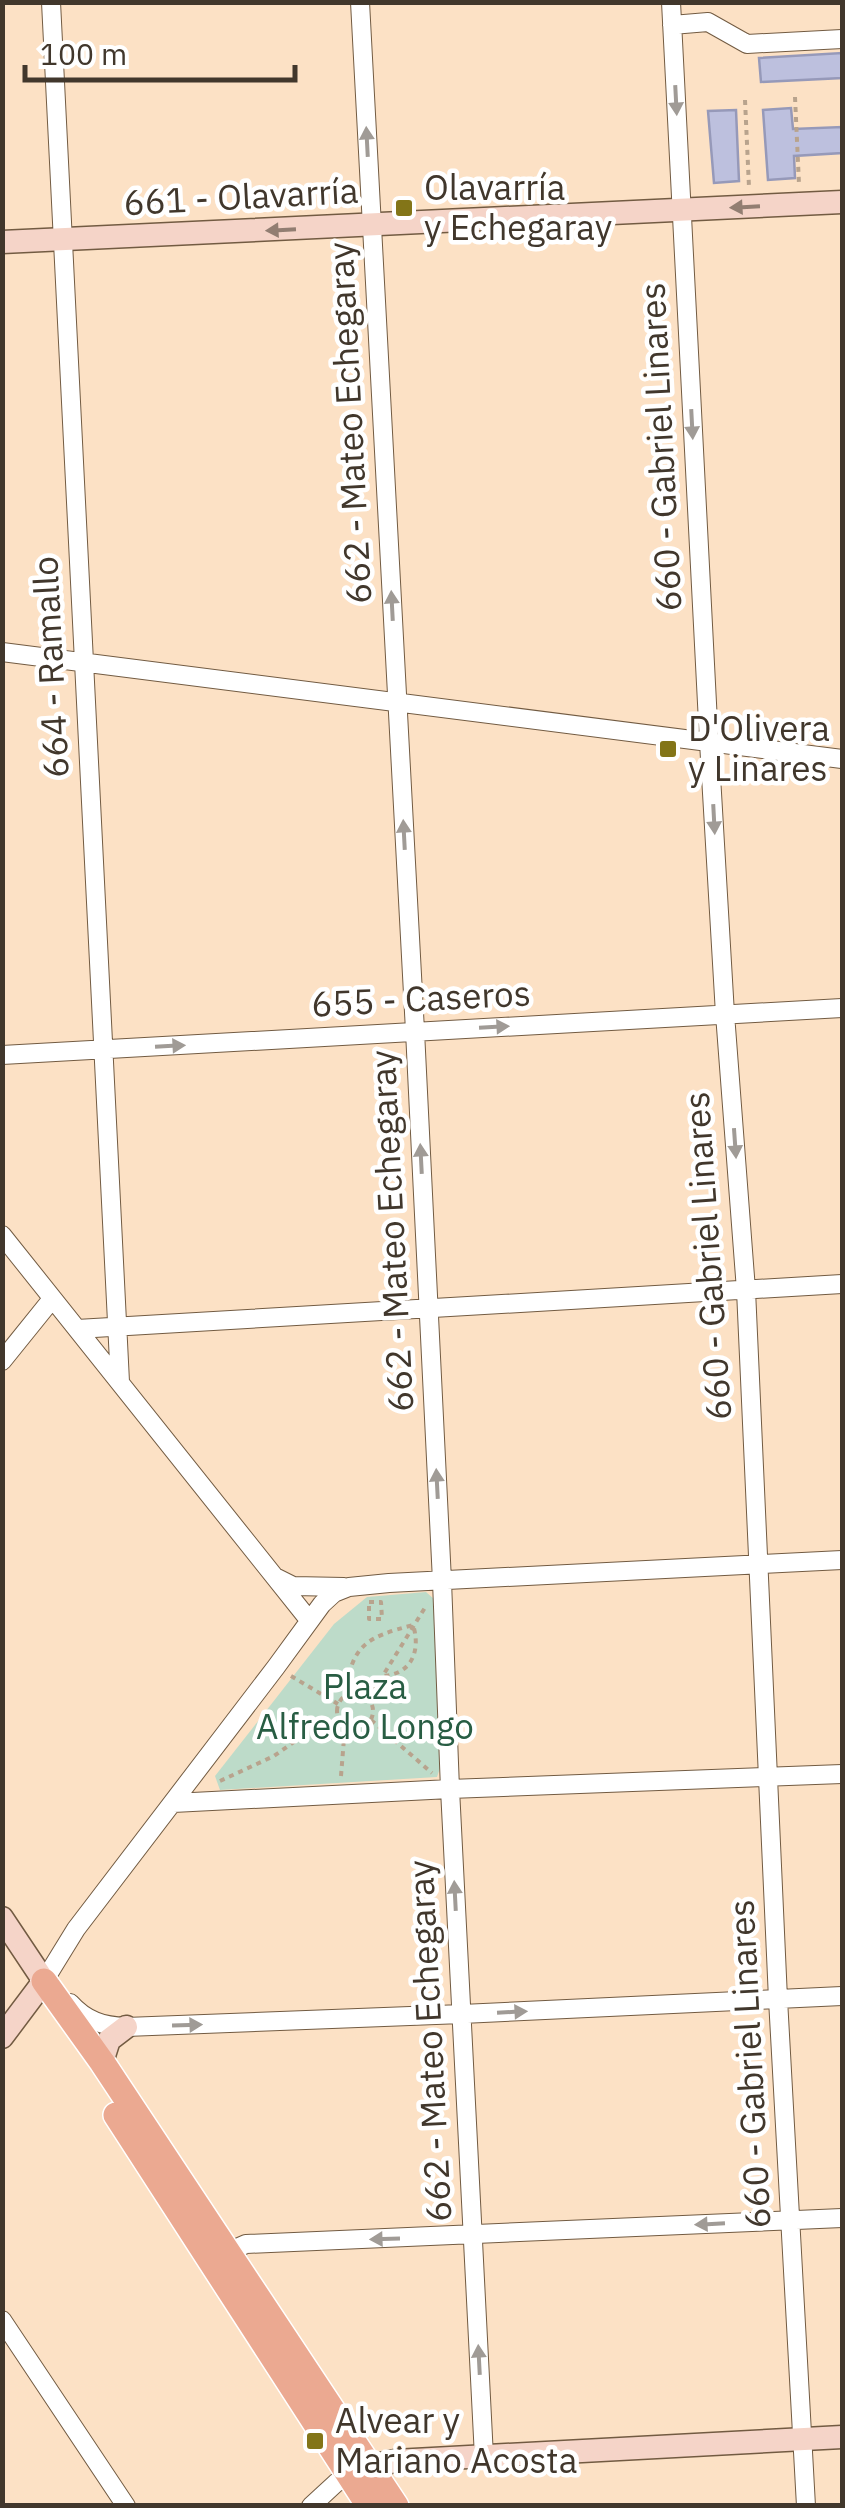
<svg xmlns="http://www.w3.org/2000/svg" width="845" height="2508" viewBox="0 0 845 2508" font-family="'IBM Plex Sans',sans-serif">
  <rect width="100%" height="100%" fill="#fce1c5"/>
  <!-- green -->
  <path fill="#bddbc9" d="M426,1592l8,7 7,166 -4,12 -217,13 -5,-14 119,-152 33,-27z"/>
  <!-- building -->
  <path fill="#bdc0de" stroke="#9699b9" stroke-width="2.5" d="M842,53v25l-81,4 -2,-24z
    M791,108l2,21 49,-2v26l-48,3 1,22 -27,2 -5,-70z
    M736,110l3,71 -25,2 -6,-72z"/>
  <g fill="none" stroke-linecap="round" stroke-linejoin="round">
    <defs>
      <path id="street" d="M51,2l69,1380
        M360,2l55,1029 27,550 8,208 34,668
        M671,2l38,740 16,272 21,276 32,709 28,507
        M672,25l36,-3 39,22 95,-5
        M2,652l840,107
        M2,1055l840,-47
        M2,1235l307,385
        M77,1329l765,-45
        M2,1361l50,-62
        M277,1578l16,8 51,1
        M173,1803l277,-14 392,-15
        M50,1986l-6,-5 32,-52 200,-262 46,-63 12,-11 15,-6 40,-4 453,-23
        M70,2003c16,18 33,23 56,24l336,-13 380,-18
        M221,2255l25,-11 596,-26
        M2,2320l124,186
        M311,2506l25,-23 13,-8"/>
      <path id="secondary" d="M2,242l840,-40
        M2,1918l42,63 -42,56
        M102,2062l7,-22 17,-13
        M354,2473l16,-7 25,-5 447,-24"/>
      <path id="primary" d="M44,1981l58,81 294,444
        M116,2115l253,391"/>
    </defs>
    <!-- street casing -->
    <use href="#street" stroke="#725b42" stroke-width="20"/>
    <!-- secondary casing -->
    <use href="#secondary" stroke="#725b42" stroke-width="25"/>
    <!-- primary casing -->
    <use href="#primary" stroke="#fff" stroke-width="28"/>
    <!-- path -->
    <path stroke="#b8a38d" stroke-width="4" stroke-dasharray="5 5" stroke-linecap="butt" d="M795,97l4,87
      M745,100l4,87
      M369,1602h12l1,17h-13z
      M291,1676l47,28
      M337 1711a18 18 0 1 1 36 0a18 18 0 1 1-36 0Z
      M346,1694c5,-50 22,-57 67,-69 8,25 -1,50 -31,51
      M369,1698l57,-92
      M371,1720l61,53
      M341,1776l4,-50
      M220,1781l54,-25 34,-24 33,-10"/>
    <!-- street -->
    <use href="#street" stroke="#fff" stroke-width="18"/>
    <!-- secondary -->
    <use href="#secondary" stroke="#f5d4c8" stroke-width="22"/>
    <!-- primary -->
    <use href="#primary" stroke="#eba991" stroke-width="25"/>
  </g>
  <!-- one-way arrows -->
  <defs><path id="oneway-solid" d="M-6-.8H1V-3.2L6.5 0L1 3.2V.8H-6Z" transform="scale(2.5)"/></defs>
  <g fill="#a09b96">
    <use href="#oneway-solid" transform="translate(676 100) rotate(87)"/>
    <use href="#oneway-solid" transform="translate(367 142) rotate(-93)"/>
    <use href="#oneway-solid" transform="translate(692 424) rotate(87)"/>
    <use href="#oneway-solid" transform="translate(392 606) rotate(-93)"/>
    <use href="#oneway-solid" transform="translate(714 819) rotate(87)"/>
    <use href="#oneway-solid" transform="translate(404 835) rotate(-93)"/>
    <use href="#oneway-solid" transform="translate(494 1027) rotate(-3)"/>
    <use href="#oneway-solid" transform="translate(170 1046) rotate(-3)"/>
    <use href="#oneway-solid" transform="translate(735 1143) rotate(86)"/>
    <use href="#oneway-solid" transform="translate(421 1159) rotate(-93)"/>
    <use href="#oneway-solid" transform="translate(437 1484) rotate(-93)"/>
    <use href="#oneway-solid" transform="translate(455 1896) rotate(-93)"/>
    <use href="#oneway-solid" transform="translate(512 2012) rotate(-3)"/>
    <use href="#oneway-solid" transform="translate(187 2025) rotate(-2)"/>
    <use href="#oneway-solid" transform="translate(710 2224) rotate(177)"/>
    <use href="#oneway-solid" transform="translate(385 2239) rotate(178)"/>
    <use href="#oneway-solid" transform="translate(479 2360) rotate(-93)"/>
  </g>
  <g fill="#927e72">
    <use href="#oneway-solid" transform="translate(745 207) rotate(177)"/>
    <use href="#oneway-solid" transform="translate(281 230) rotate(177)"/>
  </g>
  <!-- markers -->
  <g fill="#837518" stroke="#fff" stroke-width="4">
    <rect x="394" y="198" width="20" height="20" rx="5"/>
    <rect x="658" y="739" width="20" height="20" rx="5"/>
    <rect x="305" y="2431" width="20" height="20" rx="5"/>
  </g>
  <g text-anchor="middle" stroke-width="9" stroke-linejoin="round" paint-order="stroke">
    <!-- poi labels -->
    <g font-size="35" fill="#41372c" stroke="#fff" text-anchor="start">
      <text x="424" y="200">Olavarría<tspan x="424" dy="40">y Echegaray</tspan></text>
      <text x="688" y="741">D'Olivera<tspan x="688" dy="40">y Linares</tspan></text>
      <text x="335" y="2433">Alvear y<tspan x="335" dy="40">Mariano Acosta</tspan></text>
    </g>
    <!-- street labels -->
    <g font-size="35" fill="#41372c" stroke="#fff">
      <text transform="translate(241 197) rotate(-3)" y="12">661 - Olavarría</text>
      <text transform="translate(350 423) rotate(-93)" y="12">662 - Mateo Echegaray</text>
      <text transform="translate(661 447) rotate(-93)" y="12">660 - Gabriel Linares</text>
      <text transform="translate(51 667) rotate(-93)" y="12">664 - Ramallo</text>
      <text transform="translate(421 999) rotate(-3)" y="12">655 - Caseros</text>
      <text transform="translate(392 1231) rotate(-93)" y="12">662 - Mateo Echegaray</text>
      <text transform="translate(708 1256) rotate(-94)" y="12">660 - Gabriel Linares</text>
      <text transform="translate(430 2041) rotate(-93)" y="12">662 - Mateo Echegaray</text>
      <text transform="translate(750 2064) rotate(-93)" y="12">660 - Gabriel Linares</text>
    </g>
    <!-- park labels -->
    <g font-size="35" fill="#285d43" stroke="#fff">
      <text x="365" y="1699">Plaza<tspan x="365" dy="40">Alfredo Longo</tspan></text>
    </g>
  </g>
  <!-- border -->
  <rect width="845" height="2508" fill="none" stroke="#41372c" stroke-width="10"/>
  <!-- scale -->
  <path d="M25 65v15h270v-15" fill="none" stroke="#41372c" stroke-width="5"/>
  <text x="40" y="65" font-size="30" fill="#41372c" stroke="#ffffff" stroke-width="8" paint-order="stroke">100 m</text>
</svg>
